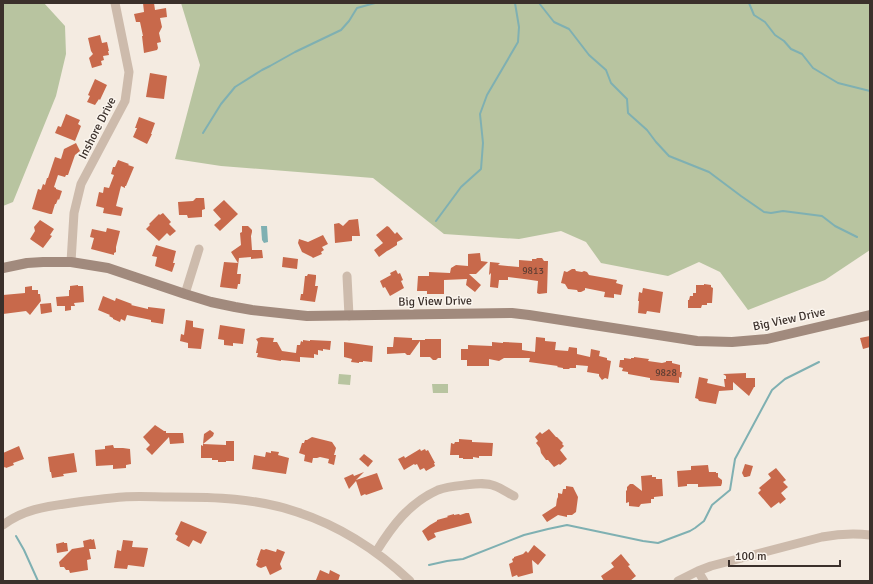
<svg xmlns="http://www.w3.org/2000/svg" width="873" height="584" viewBox="0 0 873 584" font-family="Signika,sans-serif">
  <rect width="100%" height="100%" fill="#f4ebe1"/>
  <!-- green -->
  <path fill="#b8c4a0" d="M3,3h41l21,23 1,28 -10,42 -43,106 -10,4z
    M181,3h689v247l-45,30 -77,30 -28,-38 -21,-10 -31,14 -67,-13 -15,-21 -25,-11 -42,8 -75,-5 -71,-56 -152,-12 -46,-7 25,-94z
    M339,374l12,1 -1,10 -12,-1z
    M432,384h16v9h-15z"/>
  <!-- water -->
  <path fill="#7fb0b2" d="M261,226h6l1,16 -4,1 -2,-3z"/>
  <g fill="none" stroke-linecap="round" stroke-linejoin="round">
    <!-- stream -->
    <path stroke="#7fb0b2" stroke-width="2" d="M539,3l15,19 15,7 20,26 17,15 5,13 16,16 1,14 19,17 9,12 13,14 40,16 32,24 23,16 7,1 12,-2 39,5 13,10 22,11
      M749,3l5,12 11,7 10,13 9,6 7,8 11,5 11,14 25,15 32,8
      M203,133l18,-29 14,-17 27,-17 8,-4 25,-14 46,-22 8,-9 8,-13 18,-5
      M436,221l25,-34 20,-18 2,-26 -3,-29 7,-19 31,-53 1,-15 -4,-24
      M16,536l8,14 14,31
      M429,565l18,-4 16,-2 61,-24 24,-6 19,-4 76,16 15,2 32,-12 5,-3 9,-7 8,-16 18,-15 5,-31 37,-69 13,-11 34,-17"/>
  </g>
  <!-- building -->
  <path fill="#c8694b" d="M143,3h11l1,7 11,-2 1,9 -7,1 2,9 -3,6 2,9 -4,1 1,5 -1,2 -13,3 -2,-17h1l-3,-14h-4l-2,-8 10,-2z
    M100,35l2,8 5,-1 2,9h-1l1,4 -6,1 1,4 -3,1 1,4 -10,3 -3,-10 4,-4 -2,-3 -3,-13z
    M150,73l17,3 -3,23 -18,-2z
    M95,79l12,6 -7,15 -1,-1 -4,6 -8,-3 3,-6 -2,-1z
    M66,114l14,6 -2,4 3,2 -6,15 -20,-8 3,-7 3,1z
    M139,117l16,6 -4,11h1l-5,10 -14,-7 4,-9h-2z
    M76,143l4,8 -5,4 -7,20h-2l-1,2 -7,-2 -4,12 2,1v1l6,2 -3,9 -1,-1 -2,5h-1l-3,10h-2l-18,-5 6,-20 3,1 2,-6 2,1 2,-7h1l7,-21 6,2 3,-10z
    M118,160l11,4 -1,1 6,2 -8,19h-1v2l-4,-2 -5,20 7,2 -2,8 -18,-3 1,-5 -8,-2 3,-14 4,1 1,-6 5,1 5,-13 -3,-1 2,-7h2z
    M196,198h8l1,11 -3,1v7l-14,1 -1,-3h-8l-1,-13 15,-1z
    M224,200l14,14 -18,17 -6,-6 7,-6 -8,-9z
    M163,213l8,9 -2,2 7,7 -6,5 -3,-3 -8,8 -13,-12 4,-4 -1,-1 10,-10 1,1z
    M358,219l2,17h-8v5l-17,2 -1,-19 5,-1 4,3 6,-6z
    M40,220l14,9 -4,6 2,1 -9,12 -13,-9 5,-8 -1,-4z
    M242,226h6l4,4v2l-1,4 1,14h10l1,8 -12,1v-2l-12,1 -2,16h4l-1,10h-2l-1,5 -17,-2 4,-25 14,1 -7,-11 10,-7 -1,-12 2,-1z
    M387,226l2,1 6,7 2,-2 6,7 -6,3v3l-8,5 -2,1 -8,6 -5,-7 9,-7 -7,-8z
    M107,228l13,3 -4,16v5l-2,1v2l-23,-6 3,-11 -4,-1 2,-8 14,3z
    M323,235l5,9 -6,3 2,3 -3,2 1,2 -9,4 -1,-1 -10,-5 -4,-9 1,-4 9,3z
    M156,245l20,6 -3,12h2l-3,9 -17,-6 2,-9 -5,-1z
    M480,253l1,8 7,1 -12,12h-7l12,11 -6,7 -9,-7 1,-6 -23,1v14h-17v-3h-10l1,-15h11v-4l21,1 1,-5 5,-3 12,1v-12z
    M283,257l15,2 -1,10 -15,-2z
    M537,258h5l2,3h4l-1,32 -8,1 -2,-1 1,-12 -14,-2 -16,-2v3h-9l-1,8 -8,-1 1,-14 -2,2 1,-13 10,1 -2,2 21,2v-7l13,1v-2h4z
    M572,269h3l1,2 6,1 2,-1 3,1 2,3 28,5 -1,3 7,2 -2,10 -7,-1v4l-10,-1 1,-5 -20,-4v2l-4,2h-3l-1,-2 -9,-1 -3,-5 -4,-1 3,-12 3,1z
    M396,270l2,4 2,-1 3,7 -2,1 3,7 -14,8 -5,-9 -2,1 -3,-7 11,-6 -1,-2z
    M308,274l8,1v3l-1,8h3l-3,16 -15,-2 1,-6h2l2,-18h2z
    M704,284l7,1v2l2,1 -1,15h-5v2h-5l-1,3h-13v-8h1l1,-4h3v-3h3v-8h8z
    M78,285v1h5l1,16 -10,1 1,3h-4v4l-6,1v-5h-8l-1,-9 13,-1v-6h1v-4z
    M32,286v4h6v4h2l1,7 -11,14 -4,-4 -23,3v-19l22,-2v-6z
    M643,288l20,4 -3,21 -13,-2 -1,3 -8,-1 1,-12h-1l1,-9 3,1z
    M103,296l12,5 1,-3 16,6 -1,1 17,4v-2l17,2 -2,15 -12,-2v-2l-24,-5 -2,6 -4,-2 -1,3 -7,-3v-1l-4,-2 1,-1 -12,-5z
    M51,303l1,9 -11,2 -1,-10z
    M186,320l7,1v6l11,2 -3,20 -13,-1v-5l-8,-2 1,-7 3,1z
    M220,325l25,4 -2,15 -10,-1v3l-9,-1v-5l-6,-1z
    M870,336v11l-7,2 -3,-11z
    M261,337l13,1 -1,4h4l5,9 14,2 1,-8h3l1,-4 2,1v-2l7,1v-1l21,1 -1,9 -7,-1v2l-5,-1v5l-4,-1v4l-14,-1v5l-19,-2v1l-24,-4 1,-4h-2l2,-11 -2,-3z
    M394,337l18,1v2h13v-1h16v19h-3l-2,2h-3l-3,-3h-10v-16l-10,14h-3l-2,-2 -18,1v-7h6z
    M536,337l9,1v3l11,1 -1,8 13,1 1,-4 8,1v6l13,3 1,-8 9,2 -1,5 8,2v2l4,1 -3,18 -3,-1 -3,2 -3,-4v-2l-12,-2 1,-6 -12,-1v3h-6l-1,1h-6v-1l-6,-1 1,-1 -29,-4 1,-4h-26l-5,3 -10,-2v7h-22v-6h-6v-11h7v-4l24,1v-4l11,1v-1l19,1v7l13,2z
    M344,342l29,4 -1,16 -9,-1v1h-4v1l-8,-1 1,-3 -8,-2z
    M634,357l15,2 -1,2 14,2 4,-1v-1h6v2l8,2v7h2l-1,6 -2,-1v6l-29,-3v-2l-22,-4v-2l-6,-1 1,-3 -4,-1 1,-7h4v-2l7,1v-1h3z
    M746,373v5h9v9h-1l-5,9 -16,-14v8l-14,1 -3,13 -17,-3 -1,-2 -3,-1 4,-21 9,2 -1,4 18,4 -1,-8h2v-3l-3,-2z
    M155,425l9,6h2v2h17l1,10 -14,1 -1,-7 -17,18 -6,-6 4,-4 -7,-8z
    M549,429l7,8h1l6,6 -1,1 2,2 -4,4 7,9 -7,6 -1,-1 -5,3 -6,-7h-2l-5,-7 -1,-5 -4,-5 2,-2 -3,-4 5,-5 2,2z
    M210,430l4,3 -1,3 -10,8 1,-10z
    M312,437l20,5 4,6 -2,7h2l-2,10 -6,-2 1,-4 -9,-2 -3,1h-4l-1,5 -8,-2 1,-6 -6,-2 3,-10h2l1,-3h2z
    M459,439l13,1v2l21,1 -1,13h-13v2l-6,-1v2h-10v-1h-4v-3h-9l1,-12 3,1 1,-2h4z
    M226,441h8v20h-8v1h-8v-2h-6v-2h-11v-13l2,1v-2l23,1z
    M113,445l1,3h9l7,1 1,15 -5,1v3l-13,1v-4l-17,1 -1,-16 10,-1v-3z
    M19,446l5,13 -11,4 1,2 -8,3 -1,-1 -2,1v-15z
    M420,449l1,2 4,-2 1,2 2,-1 7,13h-1l1,3 -9,5 -2,-3 -4,2 -3,-6 -2,1 -1,-1 -10,6 -6,-11 6,-3 1,2z
    M271,451l8,1 -1,3 11,3 -3,16 -34,-5 2,-14 11,2 1,-5 5,1z
    M74,453l3,19 -14,2 1,2 -12,2 -1,-6h-1l-2,-15z
    M364,454l9,7 -5,6 -9,-8z
    M745,464l8,2 -3,10 -4,1h-2l-2,-4z
    M708,465l1,7h7v1h2v4l4,3v3l-1,3 -23,1v-3h-11v2l-9,1 -1,-16 14,-1v-4z
    M776,468l10,12 -3,2 5,5 -7,6 5,6 -6,5 -1,-2 -8,6 -13,-15 3,-3 -2,-2 12,-10 -3,-4z
    M364,472l-8,8 21,-7 6,16 -17,6 -1,-1 -4,2 -5,-15 -7,8 -5,-11 9,-4 1,2z
    M652,475v2h4v2h6l1,17 -9,1v2h-3v4l-10,1 -2,3 -10,-1v-4l-3,1v-12l1,-1v-3l3,-3h3l9,7 -1,-15z
    M566,486l7,1 5,10 -2,15 -4,3h-5v2l-9,-2 -11,7 -5,-7 14,-9 1,-7 1,-2v-4l4,1 1,-5h3z
    M466,513h3l3,10 -38,10 2,4 -8,4 -6,-10 8,-6 7,-4v-1l11,-3 -1,-1 7,-2v1l5,-1 1,1z
    M181,521l26,11 -6,12 -8,-4 -4,7 -13,-7 2,-4 -3,-2z
    M91,539l1,1 2,-1 2,10h-7l2,10 -4,1 1,10 -18,3 -1,-3h-3l-2,-3h-4l-1,-5 13,-13 12,-2 -1,-6z
    M123,540l10,1 -1,6 16,1 -4,19 -16,-2 -1,4 -13,-1 3,-18 4,1z
    M64,542v1h3l1,8 -11,2 -1,-9z
    M534,545l12,10 -8,10 -6,-5 1,13 -15,4 -1,-2 -5,2 -3,-13 4,-2 -1,-3 2,-1v-1l9,-3 3,-3 2,2z
    M261,549l3,1 2,-1 10,3 1,-3 8,3 -5,12 2,5 -12,6 -4,-9 -5,2 -3,-1 -2,-2 2,-5h-1z
    M621,554l9,11 -2,1 8,10 -6,5h-26l-3,-5 13,-9 -3,-4z
    M320,570l9,4 1,-4 10,5 -2,6h-19l-3,-1z"/>
  <g fill="none" stroke-linecap="round" stroke-linejoin="round">
    <!-- street -->
    <path stroke="#cdbbac" stroke-width="9" d="M71,262l3,-49 7,-29 44,-83 2,-14 2,-15 -14,-69
      M347,276l2,40
      M185,294l14,-45
      M3,525c22,-17 48,-19 75,-23 15,-2 30,-4 45,-5 16,-1 32,0 48,0 43,0 85,1 126,15 43,14 80,38 113,69
      M376,552c16,-26 33,-49 62,-62 8,-3 18,-4 27,-5 10,-1 20,-3 30,1 6,2 13,7 19,10
      M698,571l6,10
      M678,581l20,-10 13,-5 111,-29c16,-3 32,-4 48,-2"/>
    <!-- secondary -->
    <path stroke="#a18a7d" stroke-width="10" d="M3,268l24,-5 16,-1h28l37,6 77,26 26,8 24,5 17,3 55,6 205,-3 17,2 168,26 35,1 35,-3 103,-24"/>
  </g>
  <g text-anchor="middle" stroke-width="3" stroke-linejoin="round" paint-order="stroke">
    <!-- number labels -->
    <g font-size="10" fill="#5e3e33">
      <text x="533" y="274">9813</text>
      <text x="666" y="376">9828</text>
    </g>
    <!-- street labels -->
    <g font-size="12" fill="#3b302b" stroke="#fbf5ee">
      <text transform="translate(97 128) rotate(-63)" y="4">Inshore Drive</text>
      <text transform="translate(435 301) rotate(-1)" y="4">Big View Drive</text>
      <text transform="translate(789 319) rotate(-12)" y="4">Big View Drive</text>
    </g>
  </g>
  <!-- border -->
  <rect width="873" height="584" fill="none" stroke="#3b302b" stroke-width="8"/>
  <!-- scale -->
  <path d="M729 560v6h111v-6" fill="none" stroke="#3b302b" stroke-width="2"/>
  <text x="735" y="560" font-size="12" fill="#3b302b" stroke="#fbf5ee" stroke-width="3" paint-order="stroke">100 m</text>
</svg>
